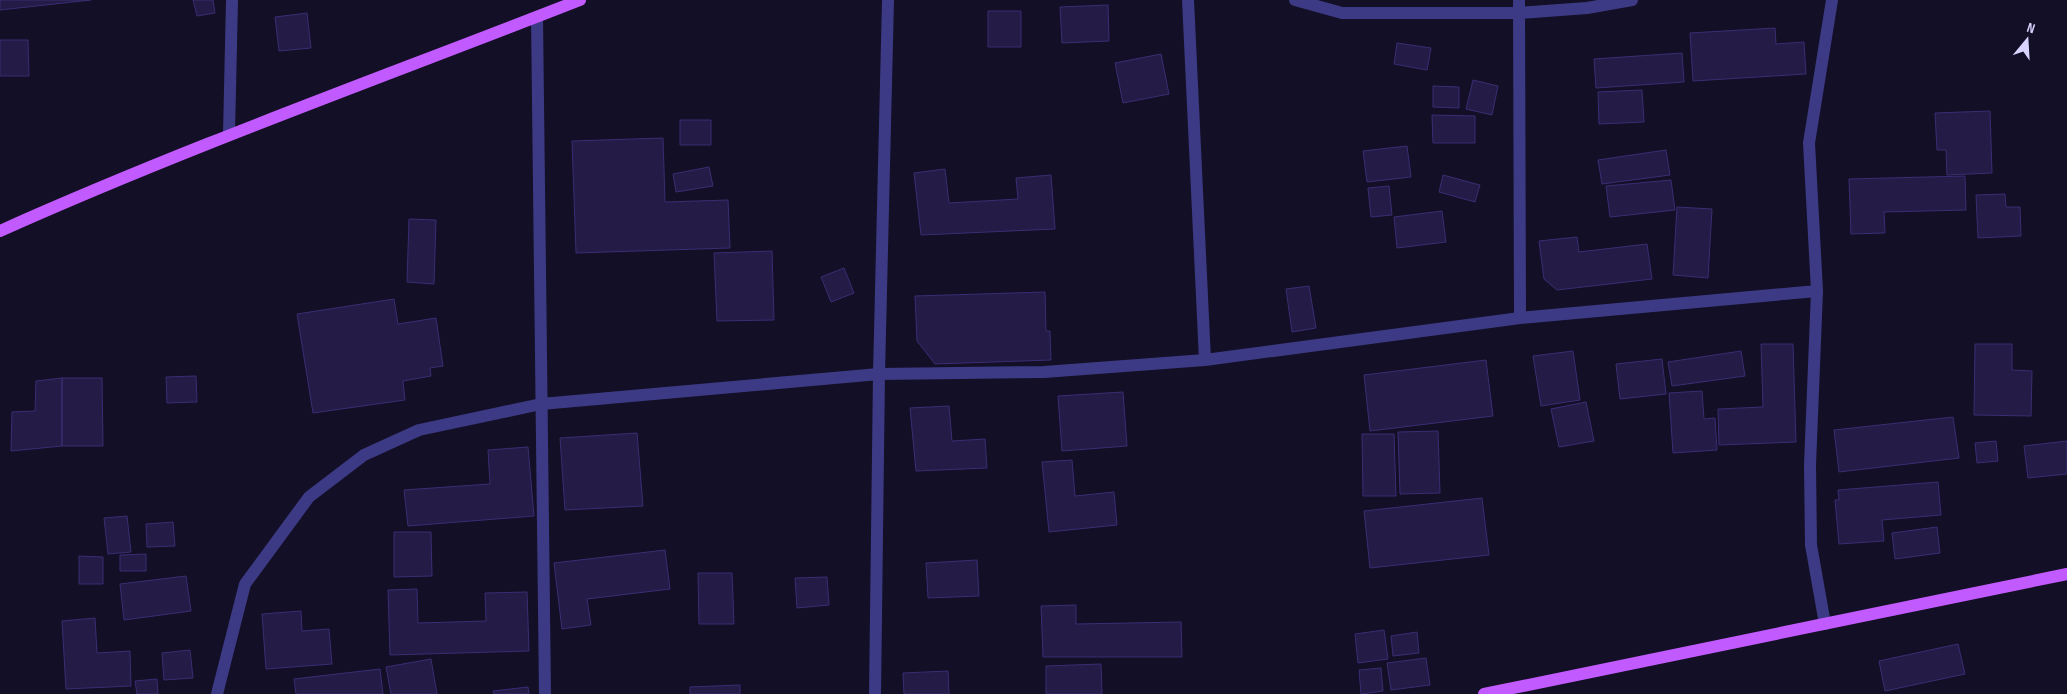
<svg xmlns="http://www.w3.org/2000/svg" width="2067" height="694" viewBox="0 0 2067 694" font-family="'Sofia Sans Condensed',sans-serif">
  <rect width="100%" height="100%" fill="#130f26"/>
  <!-- building -->
  <path fill="#241b47" stroke="#3b2d73" d="M0,0h91l-91,10z
    M193,0h20l2,13 -18,3z
    M1108,5l1,36 -47,2 -2,-36z
    M988,11h33v36h-33z
    M307,13l4,35 -32,3 -4,-34z
    M1775,28l1,16 28,-2 2,32 -113,7 -3,-48z
    M0,40h28l1,36h-29z
    M1397,43l34,5 -4,22 -33,-6z
    M1682,53l2,29 -88,6 -2,-29z
    M1161,54l8,40 -46,9 -8,-40z
    M1473,80l25,6 -6,29 -26,-6z
    M1433,86l26,1v21l-26,-1z
    M1642,90l2,32 -45,2 -1,-32z
    M1990,111l2,62 -45,2 -1,-25h-9l-2,-37z
    M1432,115l43,1v27h-42z
    M680,120h31v25h-31z
    M663,138l2,64 63,-2 2,48 -154,5 -4,-112z
    M1407,146l4,31 -44,5 -4,-31z
    M1666,150l4,25 -68,9 -4,-24z
    M709,167l4,19 -37,6 -3,-18z
    M945,169l4,34 69,-4 -2,-21 35,-3 4,54 -134,6 -7,-62z
    M1443,175l37,10 -5,17 -36,-10z
    M1965,176l1,34 -82,2 1,21 -34,1 -2,-55z
    M1671,180l4,30 -65,7 -4,-31z
    M1389,186l3,29 -21,2 -3,-29z
    M2005,194l1,13h14l1,29 -43,2 -2,-43z
    M1677,207l35,2 -4,69 -35,-3z
    M1442,211l4,31 -49,6 -3,-31z
    M409,219l27,1 -2,64 -27,-2z
    M1577,237l2,15 68,-8 5,35 -95,11 -13,-11 -5,-38z
    M772,251l2,69 -57,1 -3,-68z
    M844,268l10,25 -23,9 -10,-25z
    M1309,286l7,42 -24,4 -6,-43z
    M1045,292l1,39h4l1,29 -116,4 -18,-23 -2,-45z
    M394,299l4,25 38,-6 7,48 -13,2 1,8 -28,5 2,19 -92,13 -16,-99z
    M1761,344h32l3,98 -77,3 -1,-36 45,-2z
    M1975,344h37v26l20,1 -1,45 -57,-1z
    M1573,351l7,49 -39,6 -8,-50z
    M1741,351l4,25 -73,10 -4,-24z
    M1662,359l4,35 -46,5 -4,-35z
    M1486,360l7,56 -123,15 -6,-56z
    M196,376l1,26 -30,1 -1,-26z
    M62,378h40l1,68h-41z
    M62,378v68l-51,5 1,-39 23,-1 1,-30z
    M1702,391l2,28 11,-1 2,32 -44,3 -4,-60z
    M1123,392l4,54 -65,5 -4,-55z
    M1586,402l8,39 -35,6 -8,-38z
    M949,406l3,35 33,-2 2,29 -71,3 -6,-63z
    M1953,417l6,41 -120,14 -5,-42z
    M1438,431l2,62 -40,1 -2,-62z
    M637,433l6,73 -78,4 -5,-72z
    M1362,434h32l2,62h-33z
    M1996,441l2,20 -21,2 -2,-20z
    M2067,441v33l-39,4 -4,-32z
    M528,447l6,69 -126,10 -4,-36 86,-6 -2,-34z
    M1072,460l3,36 39,-4 3,33 -68,7 -7,-70z
    M1938,482l3,33 -59,5 2,21 -45,3 -4,-44h4l-1,-10z
    M1482,498l7,57 -119,13 -6,-57z
    M127,516l4,36 -23,2 -4,-36z
    M173,522l2,24 -28,1 -1,-23z
    M1937,527l3,26 -45,6 -3,-26z
    M394,532h37l1,44 -38,1z
    M665,550l5,39 -83,10 4,26 -29,4 -8,-66z
    M146,554v17h-26v-16z
    M79,556l24,1v27h-24z
    M977,560l2,36 -51,2 -2,-35z
    M698,573h34l2,51h-35z
    M186,576l5,35 -67,9 -4,-36z
    M827,577l2,28 -32,3 -2,-30z
    M417,589l1,34 68,-2 -1,-28 42,-1 2,59 -139,4 -2,-65z
    M1076,605v19l105,-2 1,35h-139l-2,-51z
    M301,611l1,20 27,-2 3,35 -66,5 -4,-55z
    M95,618l2,35 33,-2 1,35 -65,3 -4,-68z
    M1384,630l4,29 -30,4 -3,-29z
    M1417,632l2,21 -26,3 -2,-20z
    M1958,644l7,30 -80,17 -6,-30z
    M190,650l3,28 -29,2 -2,-27z
    M1426,658l4,27 -39,5 -4,-27z
    M431,659l6,35h-46l-5,-27z
    M1101,664l1,30h-56v-28z
    M1381,668l2,23 -22,3 -2,-24z
    M380,669l3,25h-87l-2,-15z
    M948,671l1,23h-45l-1,-21z
    M157,679l1,15h-21l-2,-13z
    M740,685v9h-50v-7z
    M528,687l1,7h-35l-1,-3z"/>
  <g fill="none" stroke-linecap="round" stroke-linejoin="round">
    <!-- minor -->
    <path stroke="#3d3a85" stroke-width="12" d="M1188,0l17,360
      M1295,0l47,13h177l68,-5 45,-8
      M1519,0l1,318
      M537,17l8,677
      M229,134l3,-134
      M1825,624l-14,-79 -1,-80 7,-174 -8,-148 23,-143
      M217,694l28,-110 64,-87 55,-42 55,-25 122,-26 338,-30 165,-2 161,-12 315,-42 297,-27
      M875,694l4,-320 9,-374"/>
    <!-- major -->
    <path stroke="#c25bff" stroke-width="12" d="M0,231c190,-85 386,-155 580,-231
      M1484,694l583,-120"/>
  </g>
  <!-- north arrow -->
  <g transform="translate(2027 40) rotate(18)" stroke="#130f26" stroke-width="4" paint-order="stroke">
  <path d="M0-4L9 19L0 12L-9 19Z" fill="#d9d4ff"/>
  <text y="-8" font-size="14" font-weight="bold" text-anchor="middle" fill="#d9d4ff">N</text>
  </g>
</svg>
